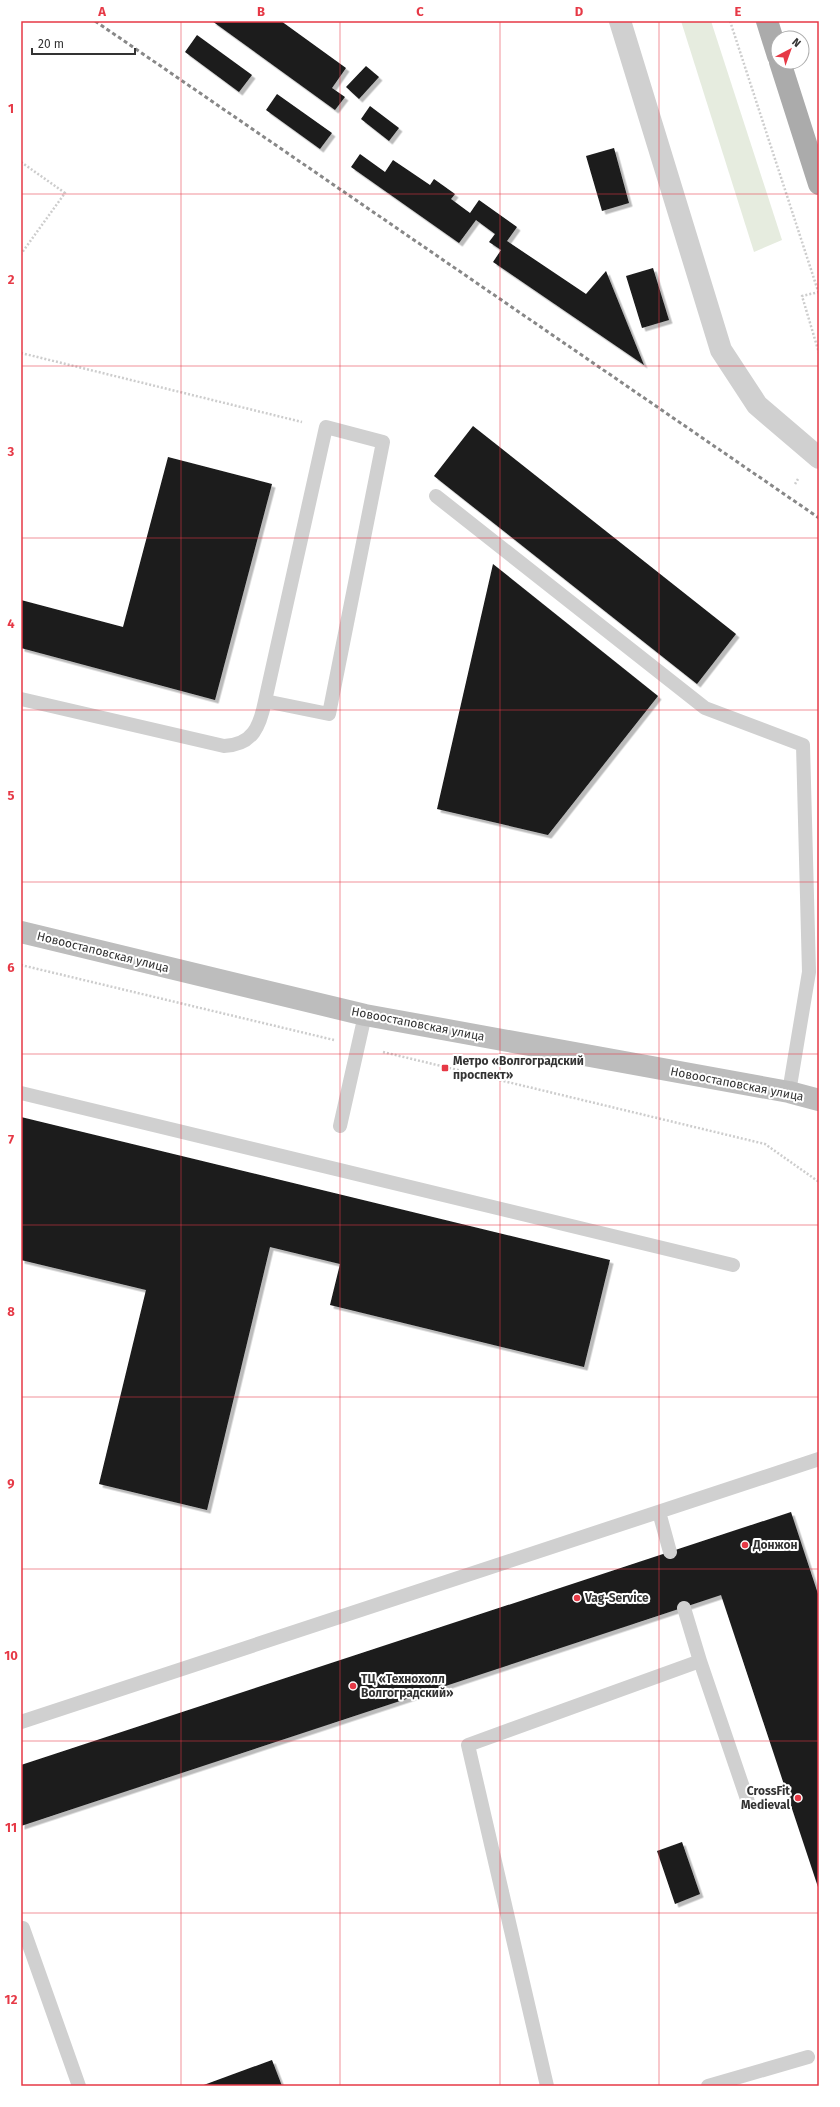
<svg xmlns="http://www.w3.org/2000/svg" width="840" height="2107" viewBox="0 0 840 2107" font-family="'Fira Sans',sans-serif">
  <defs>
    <filter id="shadow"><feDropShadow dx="3.5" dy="3.5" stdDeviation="0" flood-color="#0004"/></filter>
  </defs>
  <rect width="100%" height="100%" fill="#fff"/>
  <!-- green -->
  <path fill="#e6ecdf" d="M681,21h30l71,219 -28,12z"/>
  <!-- building -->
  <path fill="#1a1a1a" filter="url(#shadow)" d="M212,21h69l65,47 -14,20 13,9 -10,13z
    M197,35l55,40 -13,17 -54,-40z
    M366,66l13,11 -20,22 -13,-12z
    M277,94l55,39 -12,16 -54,-39z
    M370,106l29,22 -10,13 -28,-22z
    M614,148l15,55 -27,8 -16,-55z
    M360,154l25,18 8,-12 37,25 4,-6 21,15 -4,5 19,14 9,-13 38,27 -10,14 79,53 20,-23 38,94 -151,-103 8,-12 -12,-8 6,-8 -19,-14 -17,23 -108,-76z
    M653,268l16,52 -27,8 -16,-52z
    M473,426l263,208 -39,50 -263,-208z
    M168,457l104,27 -57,216 -194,-52v-48l102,27z
    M493,564l165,132 -110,139 -111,-26z
    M21,1117l589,143 -26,107 -254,-62 10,-41 -70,-17 -63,263 -108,-26 47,-194 -125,-30z
    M791,1512l28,85v293l-98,-295 -700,231v-61z
    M682,1842l18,52 -25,10 -18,-53z
    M272,2060l10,26h-81z"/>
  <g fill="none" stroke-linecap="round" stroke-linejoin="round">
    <!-- path -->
    <path stroke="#cdcdcd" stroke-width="2.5" stroke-dasharray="2 2" stroke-linecap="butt" d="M730,21l89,273
      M21,162l44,31 -44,61
      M819,292l-17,4 17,57
      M21,353l281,69
      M795,484l3,-5
      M21,965l313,75
      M383,1052l382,92 54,38"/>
    <!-- service -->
    <path stroke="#d0d0d0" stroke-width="14" d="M436,496l269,212 98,37 6,227 -20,120
      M21,699l203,47c29,-1 36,-20 41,-45l61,-274 57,15 -54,272 -64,-13
      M21,1093l712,172
      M340,1126l25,-111
      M659,1512l11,40
      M684,1608l16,53 48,141
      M21,1722l798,-263
      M23,1928l56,158
      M547,2086l-79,-341 232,-84
      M708,2086l100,-29"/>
    <!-- tertiary -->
    <path stroke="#d0d0d0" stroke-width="22" d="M620,21l101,329 36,55 62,53"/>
    <!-- secondary -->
    <path stroke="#bdbdbd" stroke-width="22" d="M21,932l344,83 424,77 30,8"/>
    <!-- primary -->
    <path stroke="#ababab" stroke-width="22" d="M767,21l11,35
      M780,62l39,122"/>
    <!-- rail -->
    <path stroke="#888" stroke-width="3" stroke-dasharray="4 3" stroke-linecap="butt" d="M95,21l724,497"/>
  </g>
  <!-- grid -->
  <path fill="none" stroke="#e63946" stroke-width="1" stroke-opacity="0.55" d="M181,21v2065M340,21v2065M500,21v2065M659,21v2065M21,194h798M21,366h798M21,538h798M21,710h798M21,882h798M21,1054h798M21,1225h798M21,1397h798M21,1569h798M21,1741h798M21,1913h798"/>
  <!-- markers -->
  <g fill="#e63946" stroke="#fff" stroke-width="1.5">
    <rect x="441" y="1064" width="8" height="8" rx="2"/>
    <circle cx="745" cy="1545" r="4"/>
    <circle cx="577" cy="1598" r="4"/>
    <circle cx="353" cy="1686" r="4"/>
    <circle cx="798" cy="1798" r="4"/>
  </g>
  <g text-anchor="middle" stroke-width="4" stroke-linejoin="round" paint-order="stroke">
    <!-- street labels -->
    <g font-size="12" fill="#333" stroke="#fff">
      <text transform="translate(103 952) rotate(14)" y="4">Новоостаповская улица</text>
      <text transform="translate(418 1024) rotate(11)" y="4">Новоостаповская улица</text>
      <text transform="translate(737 1084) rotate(11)" y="4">Новоостаповская улица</text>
    </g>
    <!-- poi labels -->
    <g font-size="12" font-weight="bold" fill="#333" stroke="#fff" text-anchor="start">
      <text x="453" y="1065">Метро «Волгоградский<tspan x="453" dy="14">проспект»</tspan></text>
      <text x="753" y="1549">Донжон</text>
      <text x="585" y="1602">Vag-Service</text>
      <text x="361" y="1683">ТЦ «Технохолл<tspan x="361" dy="14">Волгоградский»</tspan></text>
      <text x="790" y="1795" text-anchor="end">CrossFit<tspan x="790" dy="14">Medieval</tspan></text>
    </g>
  </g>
  <!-- border -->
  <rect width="840" height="2107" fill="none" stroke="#ffffff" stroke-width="44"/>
  <!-- north arrow -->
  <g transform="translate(790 50) rotate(41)"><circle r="19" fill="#ffffff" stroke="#adadad"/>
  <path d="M0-3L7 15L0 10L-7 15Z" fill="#e63946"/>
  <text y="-6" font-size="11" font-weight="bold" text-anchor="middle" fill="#333333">N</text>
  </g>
  <!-- scale -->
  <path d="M32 48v6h103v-6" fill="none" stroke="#333333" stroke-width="2"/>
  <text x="38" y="48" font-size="12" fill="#333333" stroke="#ffffff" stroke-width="3" paint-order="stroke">20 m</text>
  <rect x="22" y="22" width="796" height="2063" fill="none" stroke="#e63946" stroke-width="1.5"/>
  <g font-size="13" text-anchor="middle" font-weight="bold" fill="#e63946">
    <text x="102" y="16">A</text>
    <text x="261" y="16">B</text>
    <text x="420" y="16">C</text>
    <text x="579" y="16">D</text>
    <text x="738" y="16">E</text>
    <text x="11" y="113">1</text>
    <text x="11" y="284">2</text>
    <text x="11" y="456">3</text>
    <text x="11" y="628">4</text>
    <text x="11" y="800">5</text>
    <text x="11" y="972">6</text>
    <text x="11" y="1144">7</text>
    <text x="11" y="1316">8</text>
    <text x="11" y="1488">9</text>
    <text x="11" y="1660">10</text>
    <text x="11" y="1832">11</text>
    <text x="11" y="2004">12</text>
  </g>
</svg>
